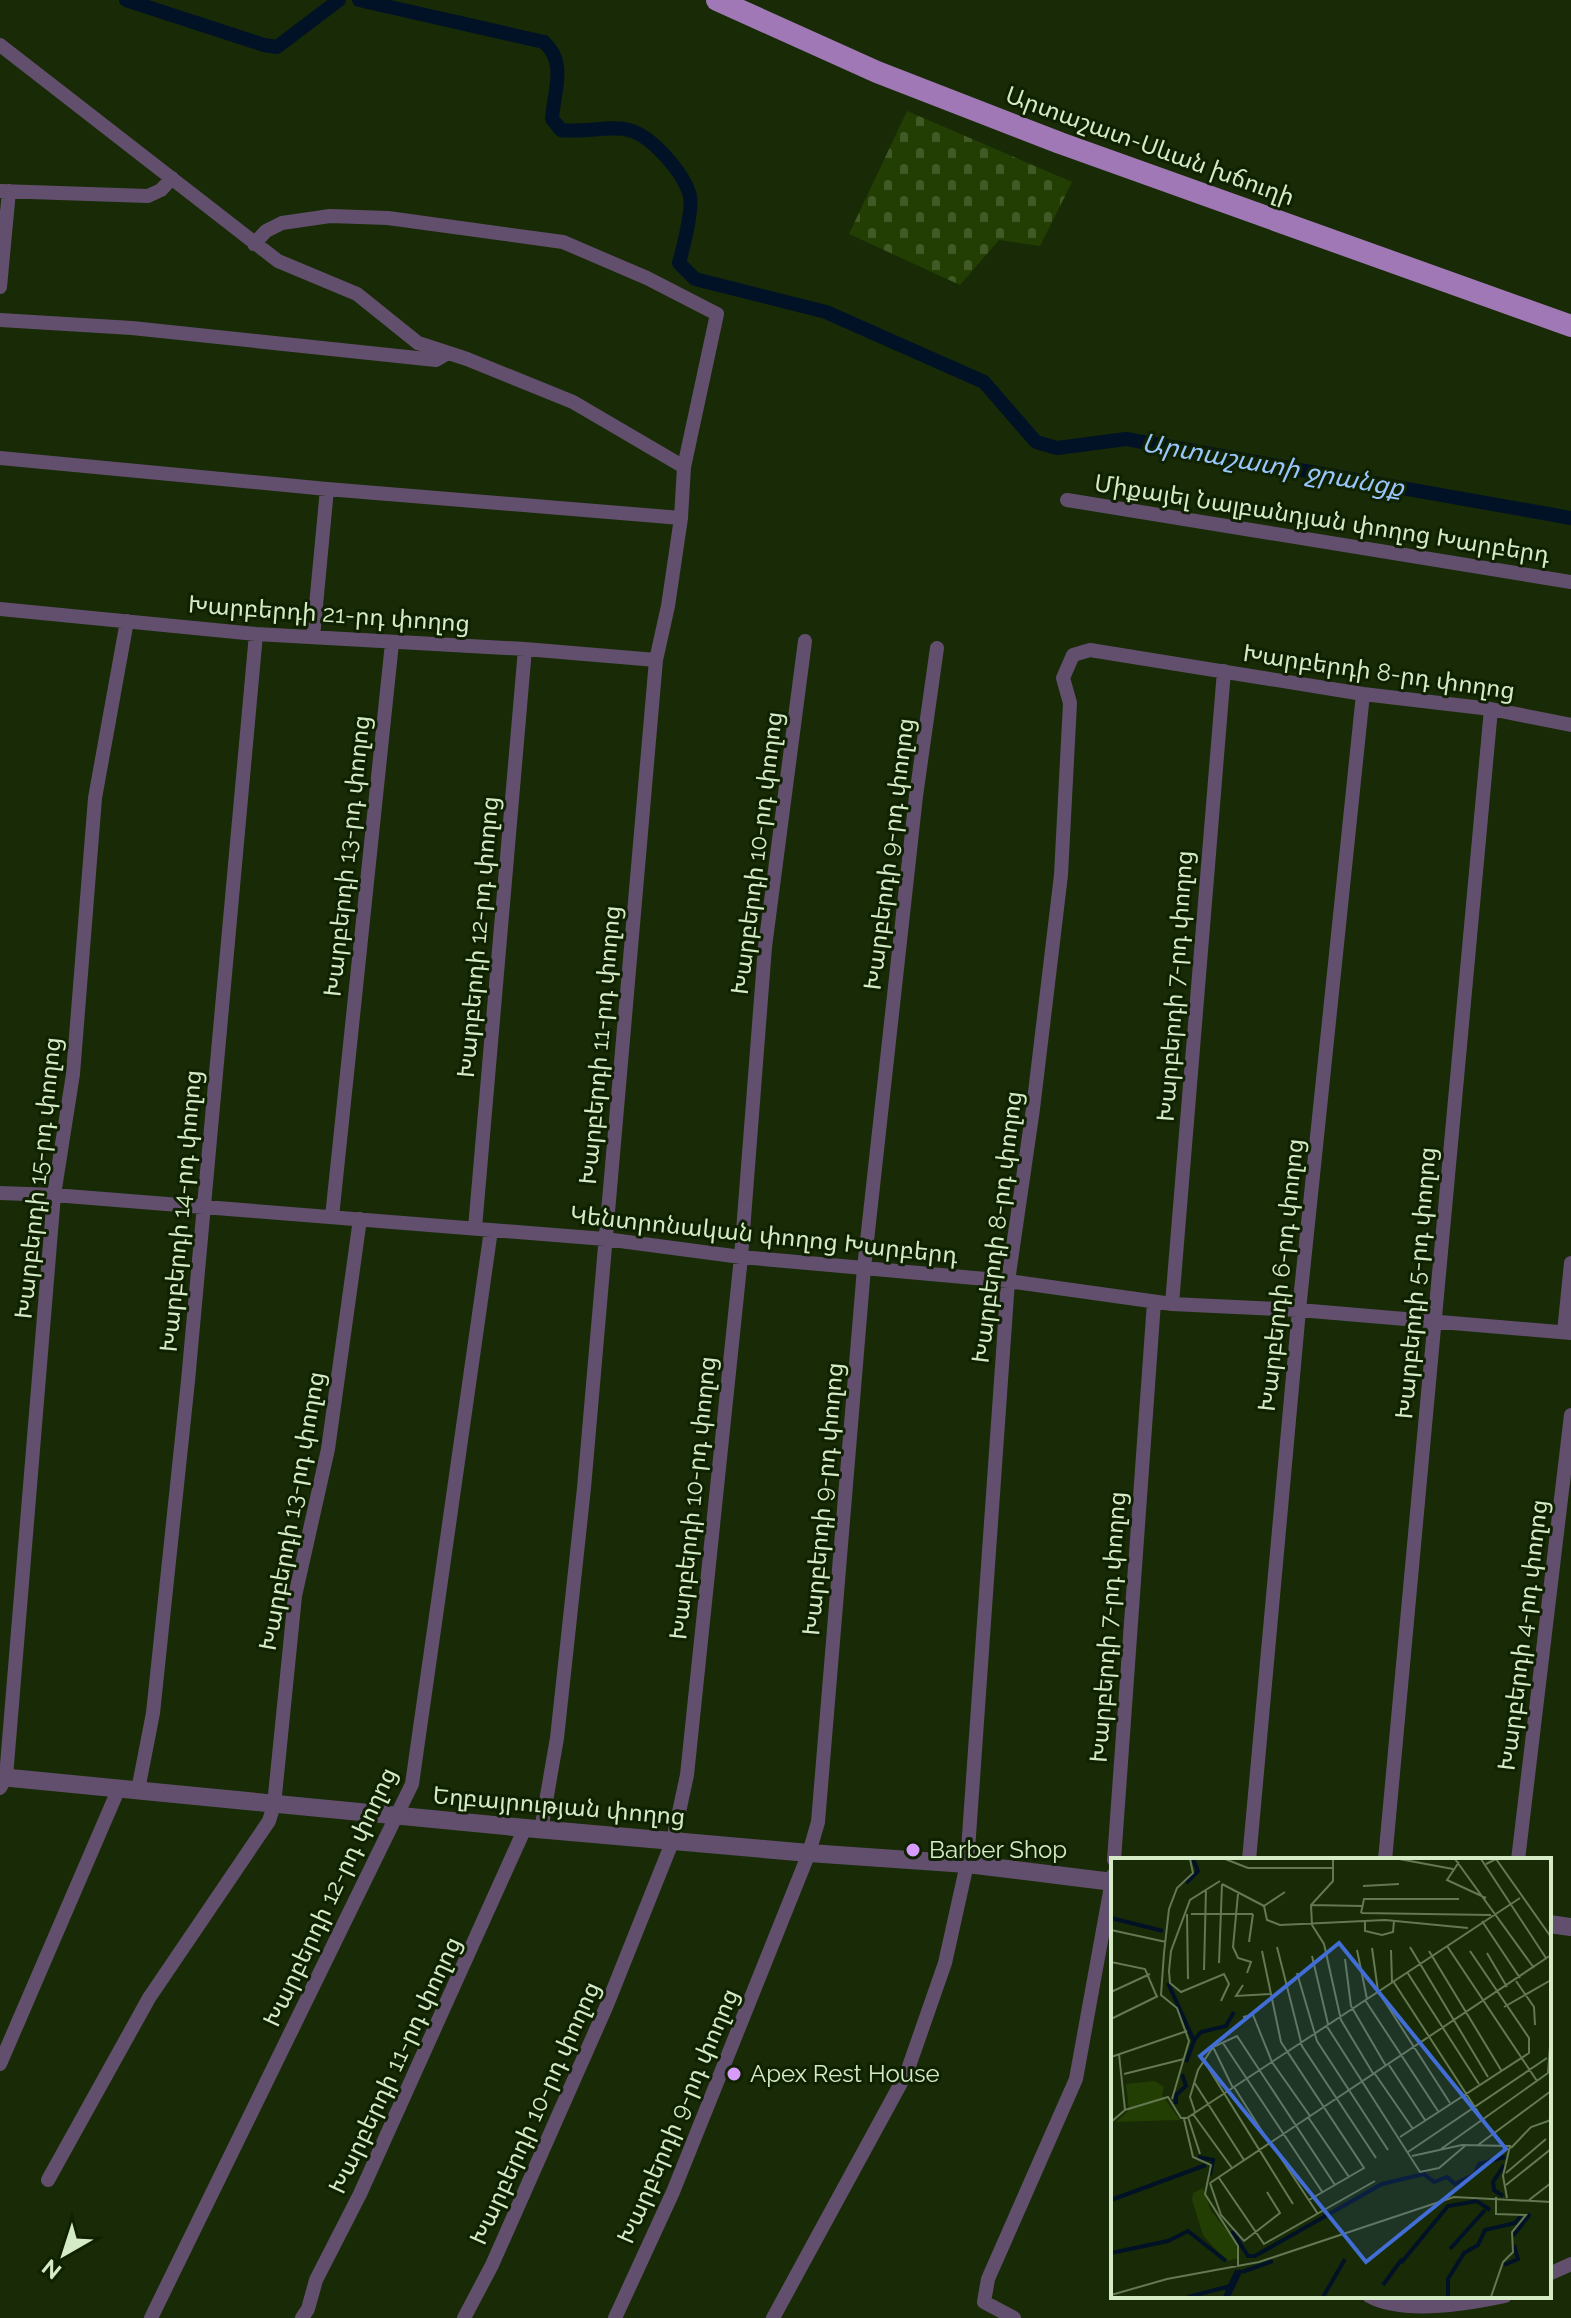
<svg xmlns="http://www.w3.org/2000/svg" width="1571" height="2318" viewBox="0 0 1571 2318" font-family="Raleway,'Noto Sans Armenian',sans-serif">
  <defs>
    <pattern id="cemetery-stones" width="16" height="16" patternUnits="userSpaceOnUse" patternTransform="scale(2)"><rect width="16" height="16" fill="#223e02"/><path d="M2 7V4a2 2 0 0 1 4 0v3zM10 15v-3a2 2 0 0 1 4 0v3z" fill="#415a25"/></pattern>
  </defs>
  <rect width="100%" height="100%" fill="#182b06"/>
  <!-- cemetery -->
  <path fill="url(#cemetery-stones)" d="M907,111l165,71 -32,64 -41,-6 -39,45 -111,-51z"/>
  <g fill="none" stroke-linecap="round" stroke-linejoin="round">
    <!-- canal -->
    <path stroke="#021226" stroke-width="14" d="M126,0l138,45 13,2 62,-47
      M359,0l185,42c23,21 10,48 8,77l9,11c21,3 52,-5 68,0 23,6 55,43 61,66 3,15 -7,52 -11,67l16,16 131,33 158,70 52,60 21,6 69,-9 445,79"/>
    <!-- minor -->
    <path stroke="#624f6e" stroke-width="14" d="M0,45l278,216 79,33 61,49 49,16 106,43 111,65
      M0,191l148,5 13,-6 11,-12
      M254,244l12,-13 16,-8 48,-7 58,2 175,24 84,36 70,36 -33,153 -3,51 -13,88 -12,54 -72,828 -27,250 -16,92
      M0,287l9,-96
      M0,320l132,8 304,32 12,-7
      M0,458l327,31 354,29
      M1067,500l504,82
      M0,609l256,25 269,15 131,11
      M313,637l14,-148
      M0,1193l54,2 551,44 136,18 267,24 164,23 127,6 272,23
      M332,1217l60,-574
      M475,1228l50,-579
      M1172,1304l52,-633
      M1564,1332l7,-69
      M0,1788l6,-11 48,-582 19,-121 22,-276 32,-177
      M138,1790l15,-77 35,-332 68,-747
      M1114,1860l40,-558
      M1249,1860l50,-550 64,-616
      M1385,1860l106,-1151
      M1518,1860l53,-445
      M0,2064l119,-276
      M48,2180l101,-182 120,-177 5,-16 21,-209 33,-147 32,-230
      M1549,2274l22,-10
      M1369,2296c34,19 99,8 136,0
      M151,2318l261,-534 79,-554
      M302,2318l6,-9 8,-29 44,-86 165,-366
      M464,2318l28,-53 115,-260 66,-165 14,-65 54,-518 24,-310 40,-306
      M615,2318l58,-126 136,-339 9,-31 46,-554 52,-472 21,-148
      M773,2318l134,-246 38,-109 22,-99 41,-583 25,-172 28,-234 9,-172 -7,-25 10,-23 17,-5 273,44 128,15 80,16
      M1014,2318l-30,-16 4,-23 88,-200 37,-204"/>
    <!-- tertiary -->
    <path stroke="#624f6e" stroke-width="18" d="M0,1777l525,51 284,25 158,11 146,18
      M1549,1924l22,3"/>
    <!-- primary -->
    <path stroke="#a078b6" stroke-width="22" d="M717,0l160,72 183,71 511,183"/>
  </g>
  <!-- markers -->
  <g fill="#d79bf9" stroke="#0f2100" stroke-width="3">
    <circle cx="913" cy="1850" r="8"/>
    <circle cx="734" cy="2074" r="8"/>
  </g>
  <g text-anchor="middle" stroke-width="6" stroke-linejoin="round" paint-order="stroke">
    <!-- street labels -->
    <g font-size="24" fill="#d5ebc7" stroke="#0f2100">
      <text transform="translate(1150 146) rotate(20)" y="8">Արտաշատ-Սևան խճուղի</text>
      <text transform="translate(1322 519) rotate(9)" y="8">Միքայել Նալբանդյան փողոց Խարբերդ</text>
      <text transform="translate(329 614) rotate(4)" y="8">Խարբերդի 21-րդ փողոց</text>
      <text transform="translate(1379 672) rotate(8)" y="8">Խարբերդի 8-րդ փողոց</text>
      <text transform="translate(757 853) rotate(-83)" y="8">Խարբերդի 10-րդ փողոց</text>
      <text transform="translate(889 854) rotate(-83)" y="8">Խարբերդի 9-րդ փողոց</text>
      <text transform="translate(347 856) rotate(-84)" y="8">Խարբերդի 13-րդ փողոց</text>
      <text transform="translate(478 937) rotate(-85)" y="8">Խարբերդի 12-րդ փողոց</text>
      <text transform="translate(1175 986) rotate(-86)" y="8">Խարբերդի 7-րդ փողոց</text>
      <text transform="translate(600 1045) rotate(-85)" y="8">Խարբերդի 11-րդ փողոց</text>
      <text transform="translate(38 1178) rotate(-84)" y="8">Խարբերդի 15-րդ փողոց</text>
      <text transform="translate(181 1211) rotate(-85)" y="8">Խարբերդի 14-րդ փողոց</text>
      <text transform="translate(997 1227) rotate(-83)" y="8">Խարբերդի 8-րդ փողոց</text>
      <text transform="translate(764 1235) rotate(6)" y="8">Կենտրոնական փողոց Խարբերդ</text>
      <text transform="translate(1281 1275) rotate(-84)" y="8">Խարբերդի 6-րդ փողոց</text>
      <text transform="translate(1416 1283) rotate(-85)" y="8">Խարբերդի 5-րդ փողոց</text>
      <text transform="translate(693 1498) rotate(-84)" y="8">Խարբերդի 10-րդ փողոց</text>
      <text transform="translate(823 1499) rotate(-85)" y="8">Խարբերդի 9-րդ փողոց</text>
      <text transform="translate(292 1511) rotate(-80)" y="8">Խարբերդի 13-րդ փողոց</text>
      <text transform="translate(1108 1627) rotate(-86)" y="8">Խարբերդի 7-րդ փողոց</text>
      <text transform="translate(1523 1635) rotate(-83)" y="8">Խարբերդի 4-րդ փողոց</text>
      <text transform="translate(559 1806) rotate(5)" y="8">Եղբայրության փողոց</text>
      <text transform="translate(330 1897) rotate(-65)" y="8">Խարբերդի 12-րդ փողոց</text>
      <text transform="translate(395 2065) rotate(-65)" y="8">Խարբերդի 11-րդ փողոց</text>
      <text transform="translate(535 2113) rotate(-66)" y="8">Խարբերդի 10-րդ փողոց</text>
      <text transform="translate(678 2116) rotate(-67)" y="8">Խարբերդի 9-րդ փողոց</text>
    </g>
    <!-- poi labels -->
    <g font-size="24" fill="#d5ebc7" stroke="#0f2100" text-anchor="start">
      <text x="929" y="1858">Barber Shop</text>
      <text x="750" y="2082">Apex Rest House</text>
    </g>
    <!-- water labels -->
    <g font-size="26" font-style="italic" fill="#98c5fa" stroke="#0f2100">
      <text transform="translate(1273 465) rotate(10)" y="9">Արտաշատի ջրանցք</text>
    </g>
  </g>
  <!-- overview -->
  <g transform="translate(1111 1858)">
    <rect width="440" height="440" fill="#182b06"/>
    <path d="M44,223l9,6 -2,8 18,25 -64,2 13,-12 -3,-26zM92,330l8,23 25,31 2,16 -12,3 -23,-26 -11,-35 1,-7z" fill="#223e02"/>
    <path fill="none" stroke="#021226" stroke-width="4" d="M75,25l12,-12 -5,-12M0,60l52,13M57,125l26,58 -8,21M83,182l7,-8 25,-6 8,-14M65,246v-9l10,-9 -4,-12M87,299l15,3 -3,15M392,338l-9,-6 -1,-8 11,-17M0,342l95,-35M121,373l16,25h7l127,-72 42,-10 10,8 13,-5 8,7 20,-10 4,-10 26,-7M402,378l17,-22M339,391l35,-39M0,395l57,-12 20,-10 38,30M290,405l47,-57 29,-5 13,9M393,407l14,-6 -4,-14M131,414l31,-11M272,427l19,-26M77,439l42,-11M114,439l12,-27M117,439l13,-27M212,439l22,-38M337,439v-18l16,-26 14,-8 7,-15 30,-7 6,-7"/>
    <path fill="none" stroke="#647853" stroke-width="2" d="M114,1l23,9h85M222,1v22l-22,24 1,20 12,19 17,76 33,55M288,1l54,10M344,1l79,109M370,1l65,99M348,4l-12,18 39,18M375,6l10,-5 55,78M109,23l-30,19 -19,51 -2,20 1,12 11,9 43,-18 5,10 -8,17M111,26l42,22M252,28l36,-2M127,36l-5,53 5,11 13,4 -4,11M200,47l52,1M153,48l3,14 13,5 105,-5 83,8M153,48l21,-14M250,55l130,2M250,55l3,-14h95M76,56l1,65M80,56h62M254,63v10l17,4 11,-3 1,-11M371,63l38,57M0,72l55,12M138,84l4,-28M336,88l90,135M166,89l25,99 74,112M299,89l78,130M261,90l6,43 72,112M246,92l10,49M280,92l1,32M151,93l19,91 83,126 -55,32M318,93l72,119M376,95l20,34M201,98l16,68M234,101l6,47 35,60M0,104l34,7 12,28M108,105l3,-79M93,112l2,-81M296,114l72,112M186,115l20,68 71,109M282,123l98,151M405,123l18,26 1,18M132,127l-7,11 34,-2M0,134l39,-18M254,142l73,111M393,149l47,-27M132,159l10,-2 19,47 38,54M0,161l47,-23M215,167l94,147 19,-4 27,-23M112,185l100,150M102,189l20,41M8,196l6,56M0,199l76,-26M93,203l89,143M278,207l36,55M13,216l60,-15M264,216l38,55M83,224l50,78M123,229l36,57M61,241l17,-58 -12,-33 -16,-13 3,-42 5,-44 8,-21 16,-15 -3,-14M84,254l-5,-15 8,-27 15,-23 24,-11 98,149M82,256l39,54M77,259l12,37M197,259l41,60M76,260l333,-220M73,261l9,38 18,8 -6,29 33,52v21M0,264l14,-12 43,-13 13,21h6M289,279l129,-84v-15l-59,-87M160,285l47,71M367,287l73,-54M400,290l20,-21 20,-7M330,291l107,-76 3,-40M297,294l139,-94M301,298l50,-11 48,1 -7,30 4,22M395,315l40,-34M108,320l45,66 111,-63M99,325l341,-228M99,325l11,32 23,26 36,-28 -13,-21M395,327l45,-36M418,342l22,-17M0,437l56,-16 92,-17 195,-65 97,5M380,439l12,-35 10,-10 -1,-20 14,-17 -30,-1v-17"/>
    <path fill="#426dd5" fill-opacity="0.15" stroke="#426dd5" stroke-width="4" d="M228,85l167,206 -140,113 -166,-206z"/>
    <rect width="440" height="440" fill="none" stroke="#d5ebc7" stroke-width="4"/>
  </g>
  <!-- north arrow -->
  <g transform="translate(64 2254) rotate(219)" stroke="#0f2100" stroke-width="6" paint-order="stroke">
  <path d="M0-6L14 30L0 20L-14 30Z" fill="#d5ebc7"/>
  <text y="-12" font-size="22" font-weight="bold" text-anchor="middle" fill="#d5ebc7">N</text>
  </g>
</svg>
